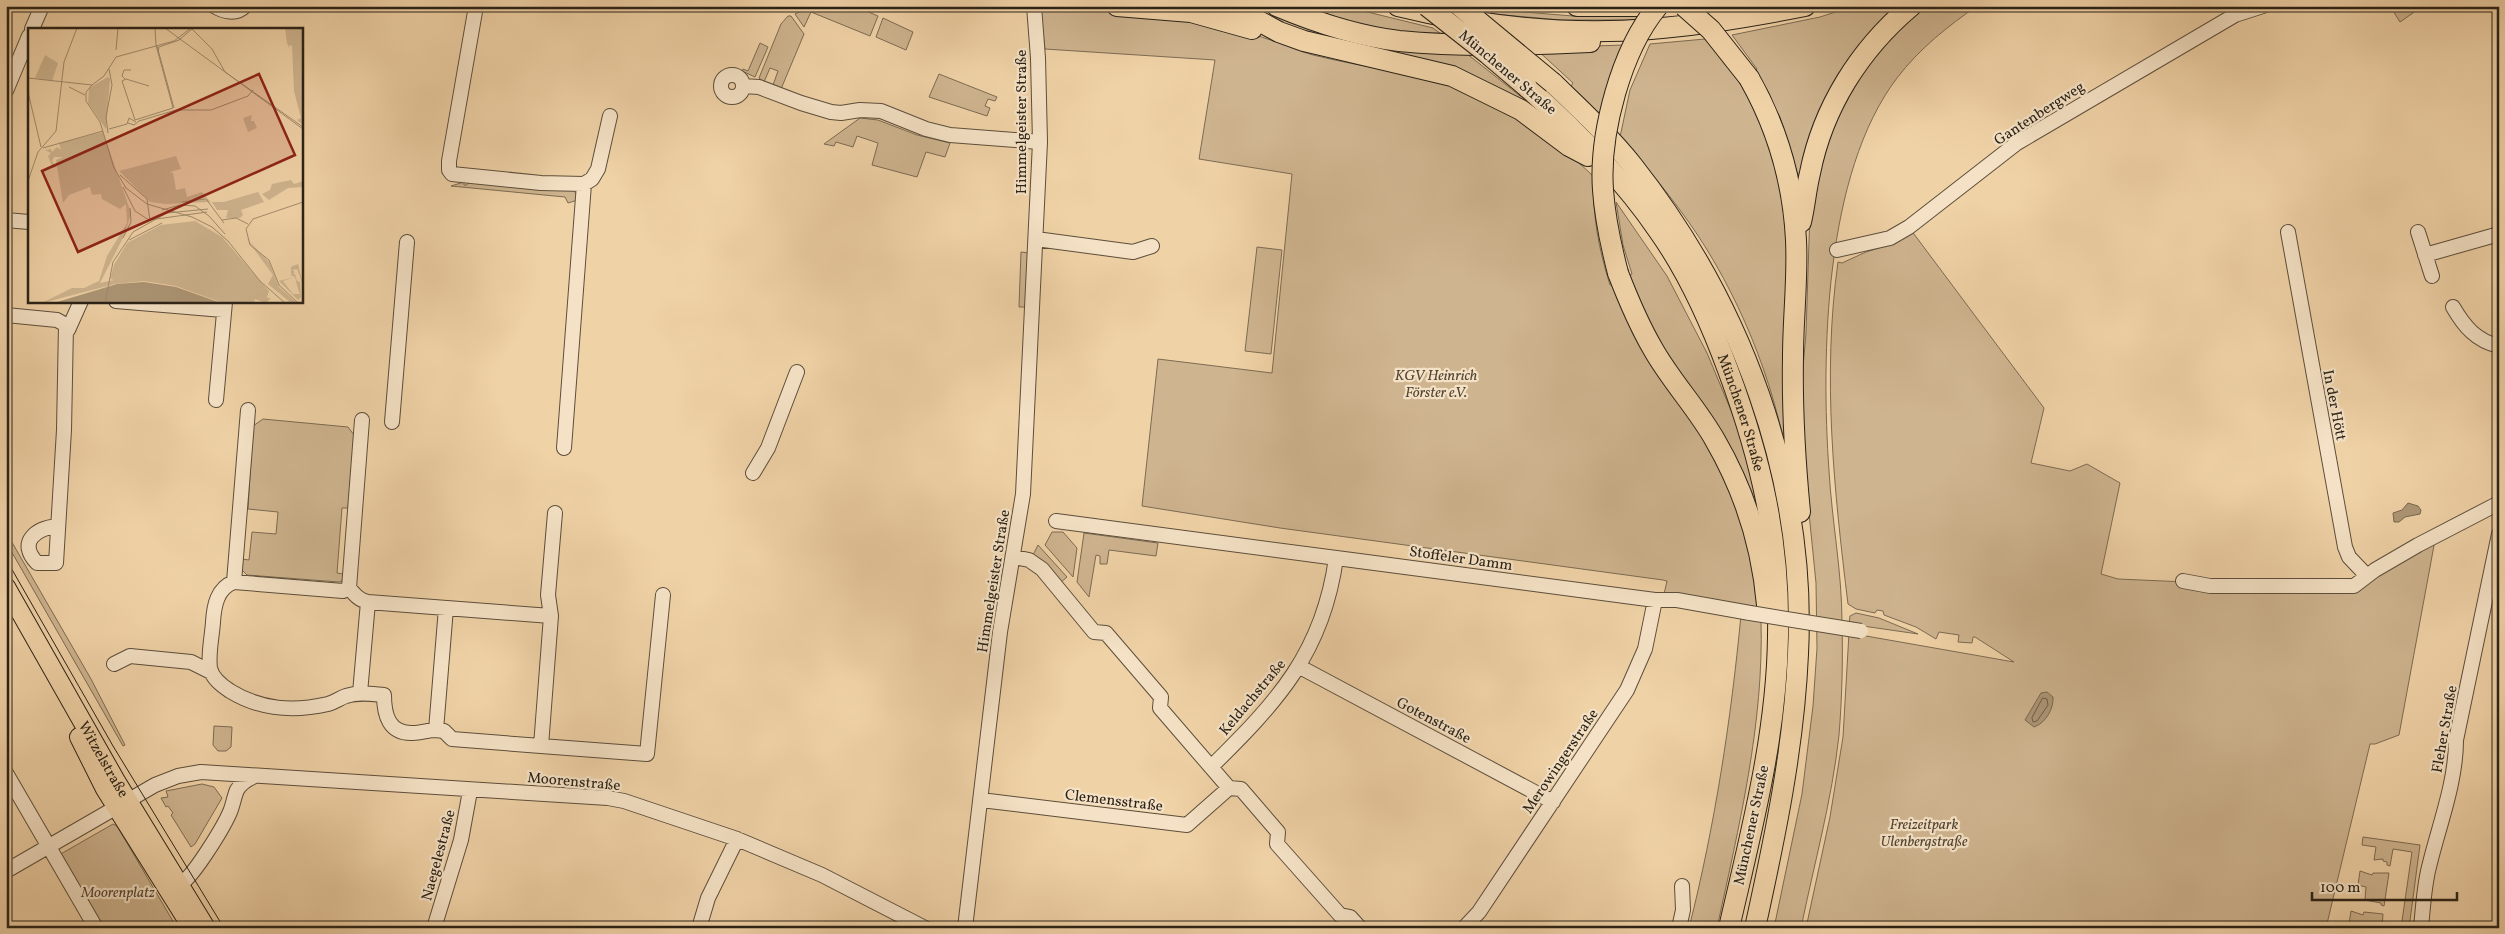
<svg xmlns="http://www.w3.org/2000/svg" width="2505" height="934" viewBox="0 0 2505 934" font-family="Vollkorn,serif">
  <rect width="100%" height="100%" fill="#f0d2a7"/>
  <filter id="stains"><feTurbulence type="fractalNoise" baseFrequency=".004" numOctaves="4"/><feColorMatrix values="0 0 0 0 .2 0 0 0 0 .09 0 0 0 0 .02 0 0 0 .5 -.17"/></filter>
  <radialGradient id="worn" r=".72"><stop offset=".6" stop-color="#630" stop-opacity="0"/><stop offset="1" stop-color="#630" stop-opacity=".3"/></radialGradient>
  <!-- green -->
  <path fill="#ceb48f" stroke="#7c6b53" d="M813,6h41l24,10 -8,20 -59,-24 -7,15 -9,-13z
    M1039,6c72,0 147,7 217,29 19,6 38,15 57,20 25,6 50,11 75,15 9,2 20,2 30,4 61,13 130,58 175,102 0,40 5,71 17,109h2l-2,-5 23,54 79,118 31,68 18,89 -97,-15 3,-13 -4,-1 -383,-52 -138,-22 16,-147 114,14 20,-199 -93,-15 16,-99 -170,-11z
    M1244,6h23l17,8 177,35 83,66 -249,-85z
    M1293,6h50l90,22 15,11 -50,-4z
    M1854,6h45l-100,173 -19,-62 -25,-46 2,-2 -25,-34 88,-18z
    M1923,6h54c-29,20 -58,43 -80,72 -73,96 -76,277 -68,393 3,51 13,101 13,152 1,37 0,75 -3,112 -7,65 -25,129 -38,193h-27l28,-134 11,-88 4,-58 -1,-65 -13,-130 -1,-74 4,-46 4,-121 9,-52 36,-80 52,-60z
    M2390,6h33l-23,16z
    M1487,9l86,7h67l-3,4h-76l-68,-6z
    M788,16h3l13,18 -23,55 -8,-4 5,-14 -8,-3 -6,14 -5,-4 22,-54z
    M883,18l30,14 -7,18 -30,-13z
    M1705,39l14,15 41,56 27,102 -2,235c-17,-83 -54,-169 -105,-237 -19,-26 -40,-50 -60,-73l10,-47 20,-46z
    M760,43l8,4 -13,30 -13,-6 1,-2 5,2z
    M1624,45l-23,70 -30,-29 2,-3 -38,-35z
    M939,74l58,23 -2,4 -7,-2 -3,7 5,2 -3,8 -58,-19z
    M860,118l18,2 39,15 33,8 -5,14 -19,-5 -9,25 -45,-12 6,-22 -21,-7 -4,11 -17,-5 -2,4 -10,-2z
    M468,181l105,9 8,9 -13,4 -3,-6 -114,-11 13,-4v3h3z
    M1616,202l51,74 40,77 38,91 16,80 -91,-160 -43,-88 5,-2 -9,-29z
    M1911,230l133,178 -13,55 39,8 17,-7 33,19 -19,91 17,5 228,10 89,-49 -36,195 -24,9h-5l-44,184h-520l24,-111 13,-80 6,-104 165,29 -39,-25h-2l-1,6 -14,-1 1,-7 -20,-3 -3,7 -20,-12 -32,-12 -1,-4 -6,-1 -2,3 -19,-4 -8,-5c-14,-114 -26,-228 -10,-342l4,1 24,-11 26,-8z
    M1257,247l25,3 -11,104 -26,-3z
    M1021,252l8,1 -3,54h-7z
    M263,419l85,8 6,8 -6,73h-6l-5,65 7,1 -2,7 -3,1 -92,-7 -5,-5v-11l7,1 3,-28 24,2 2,-22 -30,-3 5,-83z
    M6,532l85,147 34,66 -2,1 -117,-204z
    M1052,532h11l14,16 -4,29 -28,-32z
    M1084,533l74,10 -2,13 -47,-6 -2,14h-7v-8l-4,-1 -7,42 -12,-15z
    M1038,545l29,32 -8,7 -26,-29z
    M1856,613l23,5 39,16 -69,-10 1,-8z
    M1741,615l20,5c3,104 -22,206 -44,308h-28c26,-103 42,-208 52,-313z
    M214,726l18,1 -1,20 -5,4h-8l-5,-6z
    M202,784l12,3 8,11 -27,46 -4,3 -20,-32 2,-2 -5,-7 -2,1 -5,-9 7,-1 -2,-6z
    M113,824l4,2 60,102h-77l-41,-73z
    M2363,837l57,8 -11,83h-8l11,-76 -19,-3 -3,17 -3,-1v-3l-4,-1v-2l-9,1 2,-13 -14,-2z
    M2360,871l12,4 1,-2h16l-5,33 -3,-1v-2l-16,-3 1,-13 -8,-2z
    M2351,911l12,4 1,-3 19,2 -1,14h-25v-3l-8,-1z"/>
  <!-- water -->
  <path fill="#ad9676" stroke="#796850" d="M2408,503l10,3 3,4 -1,4 -15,3 -6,5h-5l-1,-9 9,-3z
    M2047,692l6,5c1,11 -7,26 -19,30l-9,-7 16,-27z"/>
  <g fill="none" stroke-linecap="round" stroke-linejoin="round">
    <!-- shore -->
    <path stroke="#6c5c46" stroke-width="1" d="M2043,698l4,1 1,6 -11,16 -4,1 -1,-4z"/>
    <defs>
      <path id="minor" d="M214,6c10,6 22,9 31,0
        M476,6l-27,155v9l3,4 89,9 43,1 8,-5 6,-10 12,-53
        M32,29l10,-23
        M721 86a11 11 0 1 1 22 0a11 11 0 1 1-22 0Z
        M743,86l16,1 42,16 30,9 10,1 19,-3 21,1 45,18 24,6 90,7
        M6,91l23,-55
        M6,220l23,2
        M2288,232l57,315 4,10 18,19
        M2418,232l14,44
        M1036,239l97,13 19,-6
        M1837,250l53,-12 19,-11 108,-84 218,-128 28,-9
        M2425,255l74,-21
        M116,301l107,9
        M2453,307c11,19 23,34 46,39
        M6,315l51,5 9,5 -2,105 -8,133h-19c-20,-21 -1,-35 21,-37
        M68,330l13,-29
        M216,400l9,-98
        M362,420l-13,168c6,7 10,12 19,14l183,14
        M392,422l15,-180
        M564,448l20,-264
        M753,473l15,-25 29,-76
        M555,513l-7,82 3,21 -10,130 106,8 16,-159
        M1056,521c200,25 399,54 599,79h22l73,13
        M1014,557l15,3 13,9 52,63 12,1 55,64 -1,11 69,80 12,1 37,43 -1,12 63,71 10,2 10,11
        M2183,581l27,5h144l21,-16 43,-25 81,-42
        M234,582l14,-172
        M349,588l-6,3 -109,-9c-17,6 -20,24 -21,40 -1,15 -5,32 -3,46 2,10 11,17 20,23 31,19 63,21 98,13 7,-2 12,-6 18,-8 13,-4 25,-2 38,-1 0,20 5,39 29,38 8,0 15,-3 23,-3
        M446,608l-10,122 8,1 8,8 89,7
        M114,664l16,-8 61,6 20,10
        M1300,667l253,135
        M360,693l8,-91
        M1211,767c66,-65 112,-114 125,-209
        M6,773l90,155
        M981,800l206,25 42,-37
        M6,871l149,-86 23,-9 23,-4 407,26 16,3 113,38 85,36 103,53
        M171,884l5,3c13,-2 48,-61 54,-75 3,-7 4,-15 7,-22 4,-7 11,-11 18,-14
        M434,928l27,-88 9,-49
        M699,928l9,-30 29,-59
        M965,928l35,-296 23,-138 17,-352 -2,-84 -4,-52
        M1464,928l15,-16 148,-222 18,-41 10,-49
        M1679,928l4,-18 -1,-24
        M2421,928c2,-20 3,-42 8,-61 10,-42 27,-84 27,-127l43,-206"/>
      <g id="major">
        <path id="s1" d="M6,587l110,194 90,147"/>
        <path d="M79,737l26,52 87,139"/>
      </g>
      <g id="highway">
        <path d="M1117,6l74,6 61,17"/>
        <path d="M1231,6l48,26 25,9 148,35 69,34 48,36 19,10"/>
        <path d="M1277,6c38,16 81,30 122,35 62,6 128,4 191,1"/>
        <path d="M1398,6c81,20 169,30 253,23 51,-4 103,-13 154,-23"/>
        <path d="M1577,6h62"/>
        <path d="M1749,78c29,51 44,103 47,162 2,38 -3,78 -3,117 -1,52 2,103 7,155"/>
        <path d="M1553,83c28,27 56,53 80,83 108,137 174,312 165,488 -4,93 -23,183 -43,274"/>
        <path id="s2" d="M1527,87c48,43 94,89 131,143 30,42 52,91 70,140 33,89 52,170 50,266 -1,99 -27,196 -49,292"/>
        <path d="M1801,222c4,-17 5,-33 9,-49 13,-66 50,-124 101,-167"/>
        <path d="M1618,273c10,26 21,52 35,76 18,32 44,59 62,91 29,50 47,107 52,165"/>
      </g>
    </defs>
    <!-- minor casing -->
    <use href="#minor" stroke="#5c4e3b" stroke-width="16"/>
    <!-- major casing -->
    <use href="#major" stroke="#2a2217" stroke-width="20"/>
    <!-- highway casing -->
    <use href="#highway" stroke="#2a2217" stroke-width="22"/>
    <!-- minor -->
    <use href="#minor" stroke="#f5e2c6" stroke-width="14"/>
    <!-- major -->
    <use href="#major" stroke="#f0d2a7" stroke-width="18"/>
    <!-- highway -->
    <use href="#highway" stroke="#f0d2a7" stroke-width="20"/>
    <!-- tram -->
    <path stroke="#2a2217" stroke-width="1" d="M6,559l107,187 111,182"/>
    <defs>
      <path id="minor-bridge" d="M1750,613l111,18"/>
      <path id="highway-bridge" d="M1427,6l61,48 39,33
        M1460,6l93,77
        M1684,6l27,24 38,48
        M1618,273c-7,-27 -13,-54 -15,-83 -4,-56 18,-140 55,-184"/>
    </defs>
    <!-- minor-bridge casing -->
    <use href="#minor-bridge" stroke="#5c4e3b" stroke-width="16" stroke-linecap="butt"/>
    <!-- highway-bridge casing -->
    <use href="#highway-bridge" stroke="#2a2217" stroke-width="22" stroke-linecap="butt"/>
    <!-- minor-bridge -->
    <use href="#minor-bridge" stroke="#f5e2c6" stroke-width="14"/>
    <!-- highway-bridge -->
    <use href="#highway-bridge" stroke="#f0d2a7" stroke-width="20"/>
  </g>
  <g text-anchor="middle" stroke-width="4.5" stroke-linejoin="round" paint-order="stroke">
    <!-- street labels -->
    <g font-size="15" fill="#2a2217" stroke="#f5e2c6">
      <text transform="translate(1508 72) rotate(40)" y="5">Münchener Straße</text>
      <text transform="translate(2039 113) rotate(-33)" y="5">Gantenbergweg</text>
      <text transform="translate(1021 122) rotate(-90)" y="5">Himmelgeister Straße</text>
      <text transform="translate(2335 405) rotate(79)" y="5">In der Hött</text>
      <text dy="5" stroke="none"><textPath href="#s2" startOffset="396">Münchener Straße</textPath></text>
      <text transform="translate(1461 558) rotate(8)" y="5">Stoffeler Damm</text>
      <text transform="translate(993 581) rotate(-81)" y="5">Himmelgeister Straße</text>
      <text transform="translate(1252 697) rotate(-50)" y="5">Keldachstraße</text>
      <text transform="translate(1434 720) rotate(28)" y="5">Gotenstraße</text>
      <text transform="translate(2444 729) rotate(-80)" y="5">Fleher Straße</text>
      <text dy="5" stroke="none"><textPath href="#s1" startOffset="198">Witzelstraße</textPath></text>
      <text transform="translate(1560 761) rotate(-56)" y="5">Merowingerstraße</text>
      <text transform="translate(574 781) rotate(5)" y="5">Moorenstraße</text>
      <text transform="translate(1114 800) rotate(7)" y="5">Clemensstraße</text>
      <text transform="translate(1751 825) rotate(-78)" y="5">Münchener Straße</text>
      <text transform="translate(438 855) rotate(-75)" y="5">Naegelestraße</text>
    </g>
    <!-- park labels -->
    <g font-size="15" font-style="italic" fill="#534635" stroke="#f5e2c6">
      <text x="1436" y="380">KGV Heinrich<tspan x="1436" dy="17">Förster e.V.</tspan></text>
      <text x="1924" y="829">Freizeitpark<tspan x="1924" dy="17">Ulenbergstraße</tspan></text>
      <text x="118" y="897">Moorenplatz</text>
    </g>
  </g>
  <!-- overview -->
  <g transform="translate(28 28)">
    <rect width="275" height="275" fill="#f0d2a7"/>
    <path d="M257,0h18v97l-6,-5 4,-2 -7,-27 -2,-45 -3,-1 1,4 -3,-6zM17,27l13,8 -6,18 -17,-3zM80,49l2,2 -4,50 -18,-26 1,-15zM224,87l-1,6h3l3,7 -9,4 -5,-14zM75,104l28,81 -6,21 -25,49 14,-3 -4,-1 4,-14 13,-22 34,-18 34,-4 27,16 47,54 -2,7h4l-5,5 -11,-4 -1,4h-31l-47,-17 -32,-5 -29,3 -73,19 30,-15h12l15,-7 8,-25 20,-33 -1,-19 -6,5 -18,-10 -1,-5 -9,1 -2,-8 -21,8 -6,8 -7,-43 7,-3h-9l-2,4 4,6 -3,1 -5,-12 3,-3 -6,-3 6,-1 1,3 5,-5 4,3 -2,-7zM148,128l5,13 -11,3 3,1 3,17 9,-2 2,9 15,-5 12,14 -4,-4 -44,2 -16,-2 -31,-31zM263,152l3,4 9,-3v6l-15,1 -19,12 -7,-6 8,-4 2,-6zM230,164l6,10 -23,8 2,5 -3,3h-14l2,-8h-11l-5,-8h12zM218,210l23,24 10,25 18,16h-6l-23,-19 5,-9zM270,236l5,21 -6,-16 -5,1 3,2 -3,2h3l2,7 3,1 1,15 -3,3 -19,-19 16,-4 -4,-2v-8zM267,249l3,12 2,5h-7l-10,-13z" fill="#ceb48f" fill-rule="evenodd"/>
    <path d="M116,254l32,5 45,16h-167l63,-19z" fill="#ad9676"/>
    <path fill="none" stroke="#a18c6d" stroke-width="1" d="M137,0l138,101M163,0l21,21 13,23 78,55M129,18l17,62M88,22l2,-22M130,24l1,-5 20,-7 14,-12M81,41l3,16M0,50l64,7 12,-9 12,-19 58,-16 17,-13M97,51l-3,-3 2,-6h7M64,57l-6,7v9l14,21 14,46 12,20 21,16 45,13 20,10 16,14 32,40 25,22M121,58l-23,-7 -4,2 13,39 38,-12 -17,-63 -1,-17M41,59l16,8M0,64l13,55M148,82h35l37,-14 5,-6M100,95l6,2 5,-4 37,-11M81,101l18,-5 2,-6 7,4M80,105l-2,-16 6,-32M15,120l60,-17M92,147l27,24 3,22M0,153l10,-29 18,-21 8,-69 13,-34M95,159l12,24 14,9 58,-8M178,171l18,24M154,174l23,-3M134,182l18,-5 15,1 14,10 16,18M194,192l14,-2 12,6M95,210l8,-16 -1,-14M101,212l33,-17M77,275l8,-41 20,-30 34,-19 41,-4M270,275l-19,-18 -10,-25 -19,-15 -4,-16 7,-10 50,-17"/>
    <path fill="#8f2418" fill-opacity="0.15" stroke="#8f2418" stroke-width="2.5" d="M231,46l36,81 -217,97 -36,-81z"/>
    <rect width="275" height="275" fill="none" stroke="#2a2217" stroke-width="2.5"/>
  </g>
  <!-- margin -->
  <rect width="2505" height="934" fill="none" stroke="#f0d2a7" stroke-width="25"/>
  <rect x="8" y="8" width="2490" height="919" fill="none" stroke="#2a2217" stroke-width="2.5"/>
  <rect x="12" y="12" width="2480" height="909" fill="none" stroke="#2a2217"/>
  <!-- scale -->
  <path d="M2312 892v8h145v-8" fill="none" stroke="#2a2217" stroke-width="2.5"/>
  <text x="2320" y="892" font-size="15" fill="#2a2217" stroke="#f5e2c6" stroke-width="4" paint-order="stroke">100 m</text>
  <rect width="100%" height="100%" filter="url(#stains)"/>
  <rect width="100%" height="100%" fill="url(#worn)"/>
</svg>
